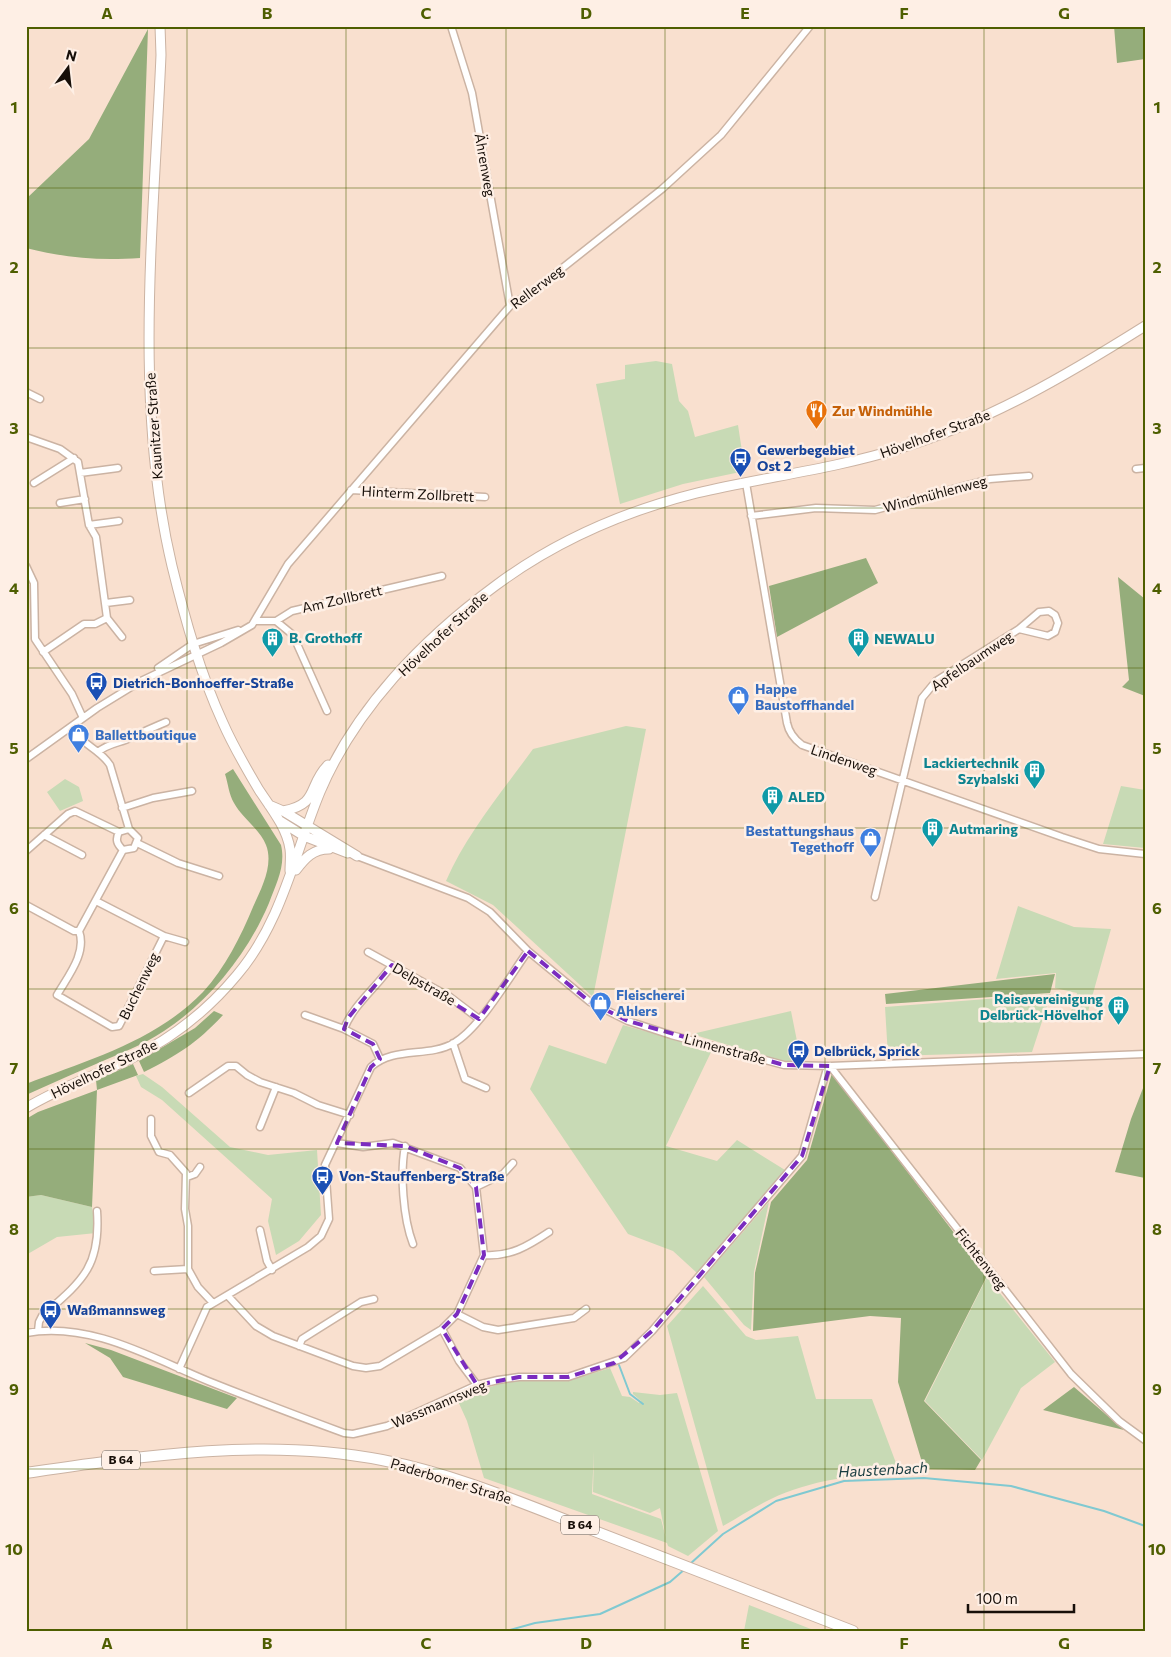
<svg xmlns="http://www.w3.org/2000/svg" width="1171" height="1657" viewBox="0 0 1171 1657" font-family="Commissioner,sans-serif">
  <rect width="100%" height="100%" fill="#f9e0cf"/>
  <!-- green -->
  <path fill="#c8dab5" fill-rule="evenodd" d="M656,361l16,3 7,37 9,10 7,26 43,-12 7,46 -62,13 -63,20 -24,-120 29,-5v-14z
    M626,726l20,3 -53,268 -100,-92 -47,-24c21,-48 56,-89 87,-132z
    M65,779l14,8 4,14 -23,10 -13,-19z
    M1121,786l24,4v58l-42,-4z
    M1018,906l56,21 37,2 -24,86 -16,-3 6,-19 -22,-5 1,-15 -60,6z
    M1051,994l-19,58 -144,4 -3,-49z
    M791,1011l10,50h-21l-88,-27z
    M623,1025l89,25 -46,96 51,15 20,-21 48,30 -88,103 -24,-22 -45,-17 -98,-145 19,-44 57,19z
    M143,1074l19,13 68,60 38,8 49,-5 4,65 -22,26 -23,14 -8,-34 4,-22 -110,-99 -21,-13 -5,-11z
    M41,1195l51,12 4,26 -39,4 -31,18v-58z
    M769,1202l-15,70 -3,58 -7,-5 -40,-48z
    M987,1277l68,85 -34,26 -39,72 -57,-59z
    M703,1286l43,50 10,4 42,-4 18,63h56l27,72c-43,4 -89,9 -128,28 -17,8 -32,18 -48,27l-56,-200z
    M610,1368l12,28 8,1 9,6 2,-2 -8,-7v-2l27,3 17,-2 41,138 -30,25 -20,-10 -1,-3 -183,-65 -17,-57 -10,-22 42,-15 20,-4 49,1zM594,1451l-1,41 57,21 10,-5 6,30 -5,-19 -69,-25z
    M749,1605l67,26h-72z"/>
  <!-- forest -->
  <path fill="#95ad7b" d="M1114,26h31v33l-28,4z
    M148,29l-8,229c-42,3 -73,0 -114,-10v-49l63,-60z
    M866,558l12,25 -101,54 -8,-51z
    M1118,577l27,22v97l-23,-9 7,-7z
    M233,769l48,76c5,21 -5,39 -12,58 -21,50 -59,98 -105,128 -21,14 -45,23 -68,33 -24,10 -47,21 -70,31v-11c62,-24 130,-43 177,-92 22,-24 38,-56 50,-85 8,-18 21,-42 13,-62 -6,-16 -24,-27 -32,-42 -5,-8 -6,-20 -9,-29z
    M1055,974l-5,19 -164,11 -1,-10z
    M214,1011l9,4c-26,28 -45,40 -79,57l-5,-11 56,-33z
    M133,1064l5,11 -41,15 -5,117 -51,-12 -15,2v-78l12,-7 59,-22 -1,-10z
    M832,1073l155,203 -63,125 57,59 -6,10 -51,-1 -26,-87 3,-64 -31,-2 -117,15 2,-58 16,-71 36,-42z
    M1145,1083v95l-30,-6 16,-53z
    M85,1343l26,7 126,48 -10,11 -104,-32 -13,-19z
    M1074,1387l50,43 -81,-20z"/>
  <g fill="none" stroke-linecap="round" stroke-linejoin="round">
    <!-- stream -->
    <path stroke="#80c9d1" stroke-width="2" d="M619,1365l11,29 13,10
      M690,1564l33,-30 53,-33 68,-20 80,-3 87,8 93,25 41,15
      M506,1631l29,-8 65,-9 70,-32 15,-13"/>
    <defs>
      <path id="street" d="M451,26l21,67 38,213
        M26,392l14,7
        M26,437l34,12 18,13 11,63 7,12 11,81 -12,6h-11l-41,28
        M1136,469l9,-1
        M80,473l38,-5
        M34,483l40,-25
        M746,483l41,240c2,10 7,16 15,22l260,92 37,12 46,5
        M351,490l134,7
        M60,503l25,-4
        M751,516l65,-8 59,2 115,-31 39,-3
        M89,525l30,-4
        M26,566l8,17 1,56 37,55 11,24
        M106,603l24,-3
        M107,618l15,19
        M255,621h21l16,-10 150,-35
        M276,621l17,14 34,76
        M158,668l35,-24 45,-14
        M70,728c13,17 31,22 40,37l19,64 9,9 -4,10 -11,2c-6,-6 -8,-10 -4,-18l10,-3
        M98,752c10,-9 23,-9 34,-15 11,-5 22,-10 34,-15
        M26,759l71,-51 44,-27 80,-38 31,-18 36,-61 222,-258 26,-17 126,-100 59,-54 89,-109
        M122,808l31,-10 39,-7
        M44,835l38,20
        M137,843l41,20 41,13
        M123,850l-44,81c8,22 -11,45 -22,64l55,32 7,-1 45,-90
        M26,851l42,-37 7,-3 44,21
        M357,856l111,42 22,14 38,39 62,51 38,19 43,14 113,30 46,1 315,-12
        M875,897l47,-199 14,-17 83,-52 20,-17 10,-1 6,4 3,8 -3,9 -7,4 -29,-7
        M96,901l68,35 21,6
        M26,905l48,26h5
        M368,952l82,45 29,22
        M305,1015l39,14 29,15 7,15
        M344,1029c9,-24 33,-42 48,-64
        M453,1043l12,36 21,9
        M830,1066l241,308 48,47 26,19
        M189,1093l39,-27h8l11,9 13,7 34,11 24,12 32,10
        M151,1119v17l8,16 11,3 16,18 -1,36 3,17v43l10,18 15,16
        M260,1127l16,-40
        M405,1146c-5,27 -2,72 8,98
        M187,1177l8,-3 5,-7
        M476,1187l27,-13 10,-11
        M260,1230l7,31 5,9
        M484,1255c26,2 44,-9 65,-23
        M154,1271l34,-2
        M228,1296l28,30 17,10 80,30 13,2 14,-2 62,-37 15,-15 27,-59 -8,-68 -16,-19 -67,-25 -30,4 -26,-4
        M457,1314l26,13 15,3 76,-12 12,-9
        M442,1329l17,32 18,24
        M38,1331l1,-9 3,-6c40,-35 59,-49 55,-105
        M26,1333c64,-12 126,25 182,48 45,18 90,35 136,52l9,1 34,-8 90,-41 21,-5 21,-3h49l56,-19 28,-27 150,-175 24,-84 4,-6
        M299,1346l3,-7 59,-37 13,-3
        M179,1369l28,-62 101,-60 13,-11 8,-17 -4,-54 46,-98c23,-21 57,-9 83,-24 26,-15 56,-67 74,-92"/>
      <path id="secondary" d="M160,26l1,29c-7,167 -28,347 11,511 13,53 28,107 51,157 10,23 23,45 36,67 12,18 28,38 31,59 1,7 0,15 0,22
        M269,805l14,6 74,45
        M283,811c37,-7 24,-25 45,-46
        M280,821l24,15 44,17
        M296,870c9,-12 17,-21 33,-21
        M26,1108c33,-20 70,-33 104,-49 41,-20 78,-49 107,-84 45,-53 57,-120 83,-183 35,-83 103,-153 175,-206 59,-44 130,-75 202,-93 67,-16 137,-24 204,-45 88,-27 166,-73 244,-122"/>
      <path id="primary" d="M26,1473c116,-17 240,-36 356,-13 68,13 133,40 197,65 91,35 182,71 274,106"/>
    </defs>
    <!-- street casing -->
    <use href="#street" stroke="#cbb3a3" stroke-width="9"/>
    <!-- secondary casing -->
    <use href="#secondary" stroke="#cbb3a3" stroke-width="11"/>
    <!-- primary casing -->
    <use href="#primary" stroke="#cbb3a3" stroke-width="12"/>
    <!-- street -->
    <use href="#street" stroke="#fff" stroke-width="6"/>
    <!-- secondary -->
    <use href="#secondary" stroke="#fff" stroke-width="9"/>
    <!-- primary -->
    <use href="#primary" stroke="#fff" stroke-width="10"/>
  </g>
  <!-- marked area -->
  <path fill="none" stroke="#7b2cbf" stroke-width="4" stroke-dasharray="10 6" stroke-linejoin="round" d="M528,951l62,51 38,19 156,44 46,1 -28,90 -150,175 -38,32 -46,14h-49l-42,8 -35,-56 15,-15 27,-59 -8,-68 -16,-19 -55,-22 -68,-3 34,-76 9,-8 -7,-15 -29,-15 4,-11 44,-53 87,54z"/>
  <!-- grid -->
  <path fill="none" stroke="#4e5e00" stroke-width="1" stroke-opacity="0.55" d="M187,26v1605M346,26v1605M506,26v1605M665,26v1605M825,26v1605M984,26v1605M26,188h1119M26,348h1119M26,508h1119M26,668h1119M26,828h1119M26,989h1119M26,1149h1119M26,1309h1119M26,1469h1119"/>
  <!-- icons -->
  <defs>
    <symbol id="restaurant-pin" viewBox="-11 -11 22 30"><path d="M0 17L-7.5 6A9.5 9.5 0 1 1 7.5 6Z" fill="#e8710a" stroke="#feefe5"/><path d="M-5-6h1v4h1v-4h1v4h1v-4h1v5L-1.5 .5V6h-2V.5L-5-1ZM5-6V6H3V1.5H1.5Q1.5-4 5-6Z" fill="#fff"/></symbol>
    <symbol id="bus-pin" viewBox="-11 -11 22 30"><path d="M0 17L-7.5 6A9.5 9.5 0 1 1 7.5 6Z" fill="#1a4fb4" stroke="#feefe5"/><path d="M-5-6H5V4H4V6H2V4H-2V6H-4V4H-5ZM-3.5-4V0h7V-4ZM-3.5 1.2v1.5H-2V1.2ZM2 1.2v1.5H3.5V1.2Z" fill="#fff"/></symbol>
    <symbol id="building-pin" viewBox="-11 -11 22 30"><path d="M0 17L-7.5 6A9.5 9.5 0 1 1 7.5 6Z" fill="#0f9aa8" stroke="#feefe5"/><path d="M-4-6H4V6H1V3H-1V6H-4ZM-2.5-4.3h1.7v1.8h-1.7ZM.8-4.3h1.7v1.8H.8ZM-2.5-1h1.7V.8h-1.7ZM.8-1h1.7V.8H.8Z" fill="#fff"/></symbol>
    <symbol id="shop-pin" viewBox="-11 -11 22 30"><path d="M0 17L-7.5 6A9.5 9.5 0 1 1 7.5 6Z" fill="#3f7fe0" stroke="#feefe5"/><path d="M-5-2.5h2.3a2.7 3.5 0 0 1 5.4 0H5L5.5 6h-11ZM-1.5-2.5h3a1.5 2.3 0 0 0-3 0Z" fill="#fff"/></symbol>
  </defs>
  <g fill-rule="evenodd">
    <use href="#restaurant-pin" x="804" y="398" width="25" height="34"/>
    <use href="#bus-pin" x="728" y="446" width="25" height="34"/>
    <use href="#building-pin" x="260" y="626" width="25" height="34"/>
    <use href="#building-pin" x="846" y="626" width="25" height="34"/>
    <use href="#bus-pin" x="84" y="670" width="25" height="34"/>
    <use href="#shop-pin" x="726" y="684" width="25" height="34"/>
    <use href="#shop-pin" x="66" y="722" width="25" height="34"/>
    <use href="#building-pin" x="1022" y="758" width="25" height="34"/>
    <use href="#building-pin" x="760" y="784" width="25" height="34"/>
    <use href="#building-pin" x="920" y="816" width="25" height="34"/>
    <use href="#shop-pin" x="858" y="826" width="25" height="34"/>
    <use href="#shop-pin" x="588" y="990" width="25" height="34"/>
    <use href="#building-pin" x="1106" y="994" width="25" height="34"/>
    <use href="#bus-pin" x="786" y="1038" width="25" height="34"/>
    <use href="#bus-pin" x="310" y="1164" width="25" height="34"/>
    <use href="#bus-pin" x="38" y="1298" width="25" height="34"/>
  </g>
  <g text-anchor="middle" stroke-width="5" stroke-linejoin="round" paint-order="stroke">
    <!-- shield labels -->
    <g fill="#feefe5" stroke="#5c524b" stroke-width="1">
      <rect x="102" y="1450.5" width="38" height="19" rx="4"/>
      <rect x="561" y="1515.5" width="38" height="19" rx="4"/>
    </g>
    <g font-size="12" font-weight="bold" fill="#170f09">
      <text x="121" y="1464">B 64</text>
      <text x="580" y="1529">B 64</text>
    </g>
    <!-- street labels -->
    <g font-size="14" fill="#170f09" stroke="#feefe5">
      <text transform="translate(485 165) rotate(80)" y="5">Ährenweg</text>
      <text transform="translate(537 287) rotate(-37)" y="5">Rellerweg</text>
      <text transform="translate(154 426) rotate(-94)" y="5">Kaunitzer Straße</text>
      <text transform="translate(935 434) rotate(-20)" y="5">Hövelhofer Straße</text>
      <text transform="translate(418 494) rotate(3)" y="5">Hinterm Zollbrett</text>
      <text transform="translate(935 494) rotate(-15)" y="5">Windmühlenweg</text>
      <text transform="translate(342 599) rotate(-13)" y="5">Am Zollbrett</text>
      <text transform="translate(443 634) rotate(-43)" y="5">Hövelhofer Straße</text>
      <text transform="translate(972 661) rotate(-34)" y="5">Apfelbaumweg</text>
      <text transform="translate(844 760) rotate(19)" y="5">Lindenweg</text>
      <text transform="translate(424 984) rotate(30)" y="5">Delpstraße</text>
      <text transform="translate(139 986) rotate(-64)" y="5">Buchenweg</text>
      <text transform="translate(725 1049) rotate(15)" y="5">Linnenstraße</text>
      <text transform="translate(104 1069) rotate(-26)" y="5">Hövelhofer Straße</text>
      <text transform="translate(981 1259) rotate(52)" y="5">Fichtenweg</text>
      <text transform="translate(439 1404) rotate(-23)" y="5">Wassmannsweg</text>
      <text transform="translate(451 1481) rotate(17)" y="5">Paderborner Straße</text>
    </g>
    <!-- food labels -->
    <g font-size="14" font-weight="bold" fill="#c56008" stroke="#feefe5" text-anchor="start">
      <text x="832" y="416">Zur Windmühle</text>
    </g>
    <!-- transit labels -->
    <g font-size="14" font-weight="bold" fill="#164399" stroke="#feefe5" text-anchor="start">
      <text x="757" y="455">Gewerbegebiet<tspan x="757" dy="16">Ost 2</tspan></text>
      <text x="113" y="688">Dietrich-Bonhoeffer-Straße</text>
      <text x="814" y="1056">Delbrück, Sprick</text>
      <text x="339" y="1181">Von-Stauffenberg-Straße</text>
      <text x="67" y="1315">Waßmannsweg</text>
    </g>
    <!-- culture labels -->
    <g font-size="14" font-weight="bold" fill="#0d838f" stroke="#feefe5" text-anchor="start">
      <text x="289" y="643">B. Grothoff</text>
      <text x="874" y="644">NEWALU</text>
      <text x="1019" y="768" text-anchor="end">Lackiertechnik<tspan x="1019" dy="16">Szybalski</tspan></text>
      <text x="788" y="802">ALED</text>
      <text x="949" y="834">Autmaring</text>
      <text x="1103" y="1004" text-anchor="end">Reisevereinigung<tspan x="1103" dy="16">Delbrück-Hövelhof</tspan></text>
    </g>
    <!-- shop labels -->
    <g font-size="14" font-weight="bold" fill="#366cbe" stroke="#feefe5" text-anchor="start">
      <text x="755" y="694">Happe<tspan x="755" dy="16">Baustoffhandel</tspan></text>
      <text x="95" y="740">Ballettboutique</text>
      <text x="854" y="836" text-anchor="end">Bestattungshaus<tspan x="854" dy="16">Tegethoff</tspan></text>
      <text x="616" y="1000">Fleischerei<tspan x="616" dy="16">Ahlers</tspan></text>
    </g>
    <!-- water labels -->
    <g font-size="15" font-style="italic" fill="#183c40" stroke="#feefe5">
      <text transform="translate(883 1470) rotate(-3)" y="5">Haustenbach</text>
    </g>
  </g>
  <!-- border -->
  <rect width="1171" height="1657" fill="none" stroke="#feefe5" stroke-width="55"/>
  <!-- north arrow -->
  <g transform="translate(68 68) rotate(15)" stroke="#feefe5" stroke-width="4" paint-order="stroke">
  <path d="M0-4L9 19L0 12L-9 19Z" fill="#170f09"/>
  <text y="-8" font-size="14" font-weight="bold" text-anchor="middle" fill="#170f09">N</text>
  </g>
  <!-- scale -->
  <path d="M968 1604v8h106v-8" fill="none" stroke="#170f09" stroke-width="2.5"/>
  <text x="976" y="1604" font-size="15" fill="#170f09" stroke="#feefe5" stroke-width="4" paint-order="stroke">100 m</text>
  <rect x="28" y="28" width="1116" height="1602" fill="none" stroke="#4e5e00" stroke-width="2"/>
  <g font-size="16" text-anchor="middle" font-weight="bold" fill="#4e5e00">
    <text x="107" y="19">A</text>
    <text x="267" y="19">B</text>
    <text x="426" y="19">C</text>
    <text x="586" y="19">D</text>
    <text x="745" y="19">E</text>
    <text x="904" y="19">F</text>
    <text x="1064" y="19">G</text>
    <text x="14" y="113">1</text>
    <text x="1157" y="113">1</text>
    <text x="14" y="273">2</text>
    <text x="1157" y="273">2</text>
    <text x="14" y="434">3</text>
    <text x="1157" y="434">3</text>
    <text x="14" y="594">4</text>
    <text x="1157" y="594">4</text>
    <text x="14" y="754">5</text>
    <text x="1157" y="754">5</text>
    <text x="14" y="914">6</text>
    <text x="1157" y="914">6</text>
    <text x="14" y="1074">7</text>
    <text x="1157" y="1074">7</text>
    <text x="14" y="1235">8</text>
    <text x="1157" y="1235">8</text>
    <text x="14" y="1395">9</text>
    <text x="1157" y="1395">9</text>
    <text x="14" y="1555">10</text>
    <text x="1157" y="1555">10</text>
    <text x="107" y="1649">A</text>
    <text x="267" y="1649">B</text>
    <text x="426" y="1649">C</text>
    <text x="586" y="1649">D</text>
    <text x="745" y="1649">E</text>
    <text x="904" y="1649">F</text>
    <text x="1064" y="1649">G</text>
  </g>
</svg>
